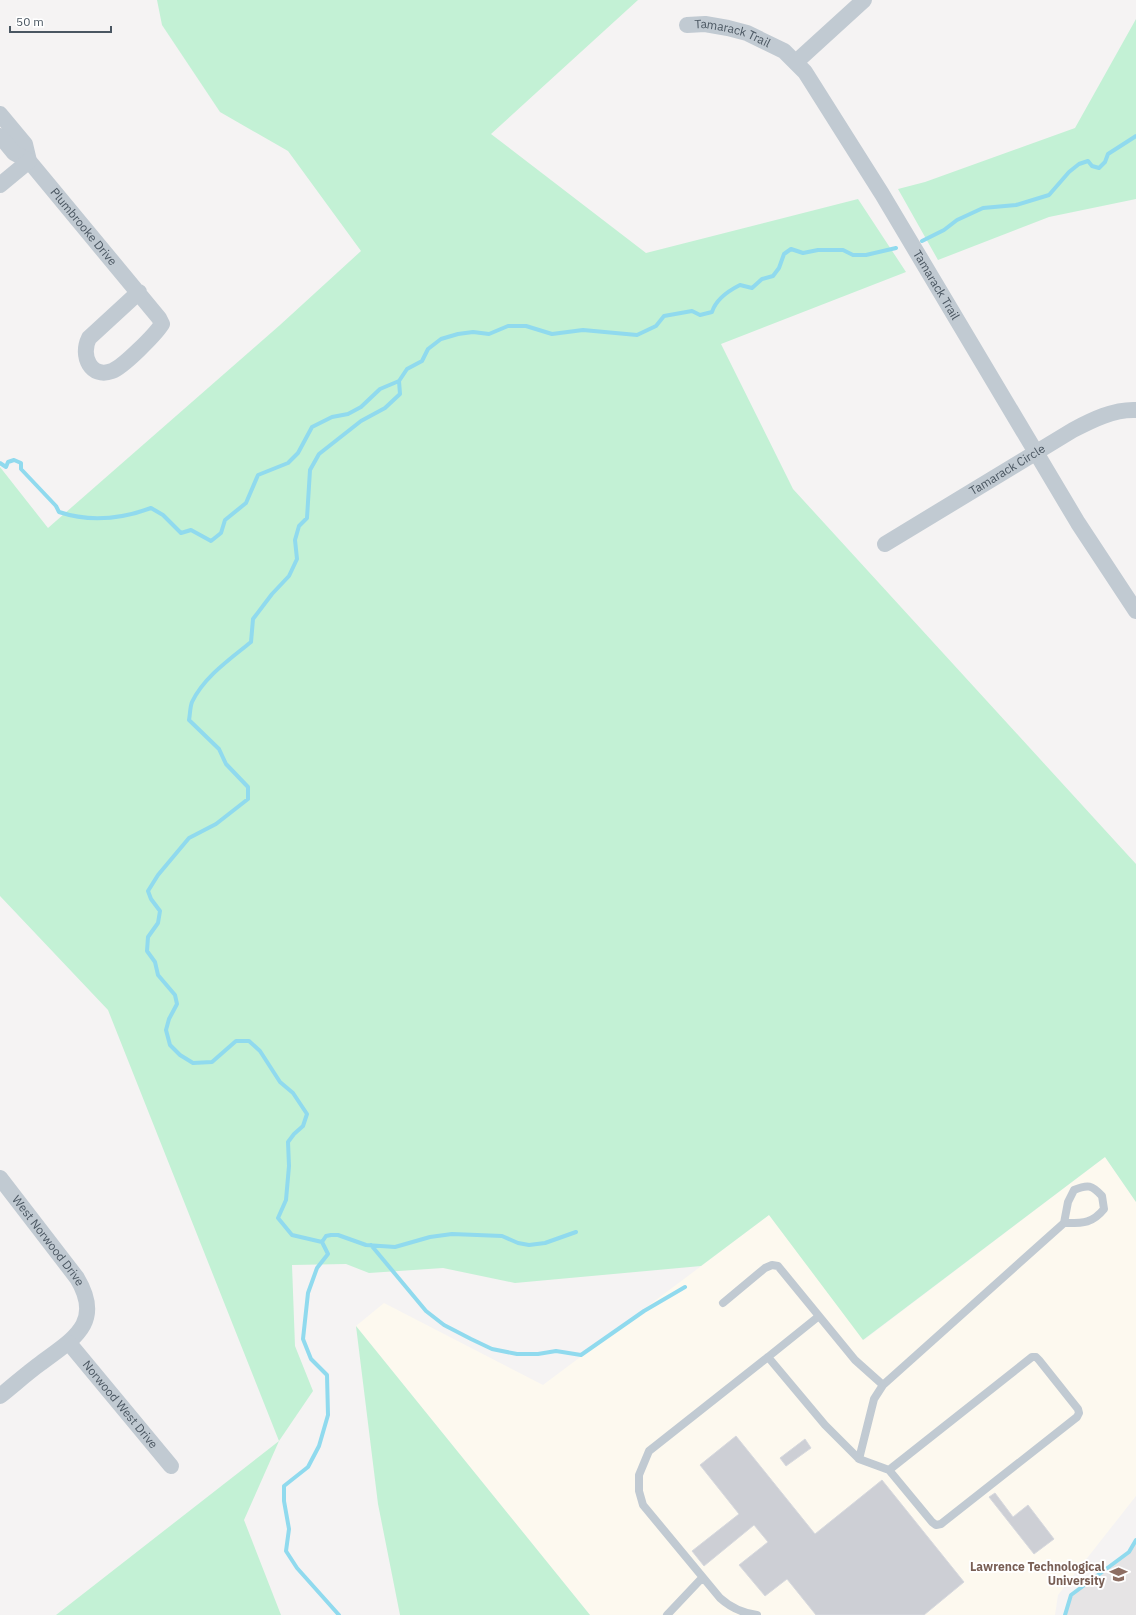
<svg xmlns="http://www.w3.org/2000/svg" width="1136" height="1615" viewBox="0 0 1136 1615" font-family="'IBM Plex Sans',sans-serif">
  <rect width="100%" height="100%" fill="#f5f3f3"/>
  <!-- commercial -->
  <path fill="#fdf9ef" d="M1105,1157l31,45v294l-78,99 -3,20h-465l-234,-289 28,-23 159,82 226,-170 95,125z"/>
  <!-- education -->
  <path fill="#e6e4e5" d="M1136,1540v75h-71l6,-20 58,-43z"/>
  <!-- green -->
  <path fill="#c3f1d5" d="M157,0h481l-147,134 155,119 212,-54 48,73 -185,72 72,145 343,375v338l-31,-45 -242,183 -94,-125 -68,51 -186,17 -72,-15 -74,5 -23,-9 -54,1 3,81 18,45 -34,50 -35,79 37,95h-225l223,-174 -171,-431 -108,-114v-429l48,61 232,-203 81,-74 -73,-100 -68,-39 -58,-87z
    M1136,19v180l-87,18 -111,43 -40,-71 27,-7 150,-54z
    M356,1326l234,289h-190l-22,-111z"/>
  <g fill="none" stroke-linecap="round" stroke-linejoin="round">
    <!-- stream -->
    <path stroke="#90daee" stroke-width="4" d="M922,241l22,-11 13,-10 26,-12 33,-3 33,-10 20,-23 10,-8 9,-3 4,5 7,2 6,-6 3,-8 28,-18
      M0,463l6,4 2,-5 6,-2 7,3v6l35,37 3,6c30,10 62,7 92,-4l12,7 18,18 10,-3 20,11 10,-8 4,-13 21,-17 12,-28 30,-12 10,-10 14,-26 20,-10 16,-3 13,-7 19,-18 19,-8
      M322,1242l4,-6 5,-1h7l28,10 29,2 35,-10 22,-3 50,2 16,7 11,2 16,-2 31,-11
      M371,1245l55,66 18,14 27,14 21,10 25,5h21l18,-3 25,4 63,-44 41,-24
      M339,1615l-42,-47 -11,-17 3,-22 -5,-28v-15l24,-19 11,-21 9,-31 -1,-40 -16,-16 -8,-20 5,-46 9,-25 11,-14 -6,-12 -30,-7 -14,-17 8,-18 3,-34 -1,-24 6,-8 9,-8 4,-12 -14,-21 -13,-11 -20,-31 -11,-10h-13l-24,21 -19,1 -13,-8 -10,-10 -4,-15 3,-11 8,-15 -2,-9 -17,-20 -3,-13 -8,-11 1,-14 10,-14 2,-12 -9,-12 -3,-8 10,-16 31,-37 27,-14 32,-25v-12l-22,-23 -7,-15 -30,-29c1,-5 1,-13 3,-18 12,-25 38,-43 59,-60l2,-23 19,-25 17,-18 8,-17 -2,-19 4,-14 8,-8 3,-48 9,-16 42,-33 24,-13 15,-14 -1,-13 8,-12 15,-8 6,-12 13,-10 17,-5 15,-2 16,2 19,-8h18l26,8 31,-4 54,5 19,-9 8,-10 28,-5 8,4 12,-3c4,-13 16,-21 28,-27l12,3 10,-9 11,-3 6,-8 5,-14 7,-5 12,4 15,-3h25l10,5h13l30,-7
      M1065,1615l6,-20 58,-43 7,-12"/>
  </g>
  <!-- building -->
  <path fill="#cdcfd5" stroke="#d7d9de" d="M736,1436l79,98 67,-54 82,102 -40,33h-108l-29,-36 -22,17 -26,-31 29,-23 -14,-17 -50,41 -12,-15 47,-37 -39,-49z
    M805,1439l6,9 -25,18 -6,-8z
    M995,1493l18,24 15,-12 26,34 -20,15 -45,-57z"/>
  <g fill="none" stroke-linecap="round" stroke-linejoin="round">
    <!-- lane -->
    <path stroke="#c1cad2" stroke-width="8" d="M723,1303l42,-35 7,-3 6,1 77,94 28,25
      M768,1357l51,-41
      M859,1459l30,11 143,-113h4l3,3 39,49 1,4 -2,4 -136,107 -5,1 -4,-3 -43,-52
      M667,1615l35,-37
      M757,1615c-15,-2 -26,-7 -37,-17l-77,-93 -4,-14v-16l10,-24 119,-94 57,68 34,34 15,-60 9,-14 181,-162c18,0 28,1 40,-14l-2,-13c-10,-11 -14,-12 -28,-6l-6,12 -4,21"/>
    <!-- street -->
    <g stroke="#c1cad2" stroke-width="16">
      <path id="s1" d="M687,25l18,-1 23,4 19,5 37,18 21,21 77,122 196,329 58,88"/>
      <path d="M796,62l68,-62"/>
      <path id="s2" d="M0,114l25,30 4,17 130,157 3,6c-7,11 -39,43 -50,47 -21,8 -32,-15 -23,-33l50,-46"/>
      <path d="M0,136l14,17 15,8"/>
      <path d="M0,185l29,-24"/>
      <path id="s3" d="M885,544l188,-114c19,-10 41,-21 63,-20"/>
      <path id="s4" d="M0,1178l77,100c27,45 -4,61 -36,85 -14,10 -27,22 -41,33"/>
      <path id="s5" d="M69,1343l102,123"/>
    </g>
  </g>
  <!-- icons -->
  <defs>
    <symbol id="university-bare" viewBox="-9 -9 18 18"><path d="M0-5L7-2L0 1L-7-2ZM-4 1L0 2.5L4 1V4Q0 6-4 4Z" fill="#8d6e63" stroke="#fff" stroke-width="2.5" paint-order="stroke"/></symbol>
  </defs>
  <g fill-rule="evenodd">
    <use href="#university-bare" x="1106" y="1562" width="25" height="25"/>
  </g>
  <g text-anchor="middle" stroke-width="4" stroke-linejoin="round" paint-order="stroke">
    <!-- street labels -->
    <g font-size="12" fill="#4a5661" stroke="#fff">
      <text dy="4" stroke="none"><textPath href="#s1" startOffset="47">Tamarack Trail</textPath></text>
      <text dy="4" stroke="none"><textPath href="#s2" startOffset="142">Plumbrooke Drive</textPath></text>
      <text dy="4" stroke="none"><textPath href="#s1" startOffset="382">Tamarack Trail</textPath></text>
      <text dy="4" stroke="none"><textPath href="#s3" startOffset="143">Tamarack Circle</textPath></text>
      <text dy="4" stroke="none"><textPath href="#s4" startOffset="79">West Norwood Drive</textPath></text>
      <text dy="4" stroke="none"><textPath href="#s5" startOffset="80">Norwood West Drive</textPath></text>
    </g>
    <!-- education labels -->
    <g font-size="12" font-weight="bold" fill="#785e54" stroke="#fff" text-anchor="end">
      <text x="1105" y="1571">Lawrence Technological<tspan x="1105" dy="14">University</tspan></text>
    </g>
  </g>
  <!-- scale -->
  <path d="M10 26v6h101v-6" fill="none" stroke="#4a5661" stroke-width="2"/>
  <text x="16" y="26" font-size="12" fill="#4a5661" stroke="#ffffff" stroke-width="3" paint-order="stroke">50 m</text>
</svg>
